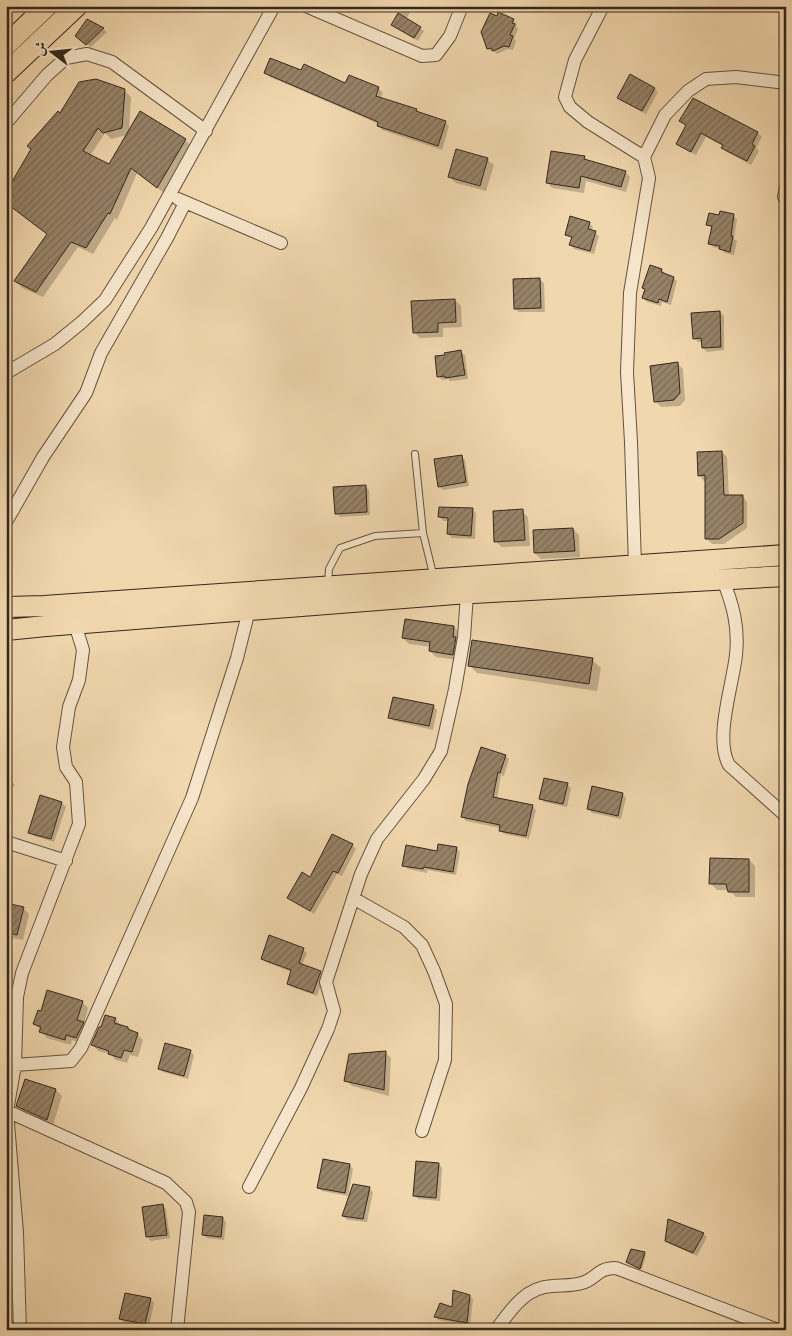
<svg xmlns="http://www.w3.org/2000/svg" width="792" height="1336" viewBox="0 0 792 1336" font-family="'IM FELL English',Amiri,serif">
  <defs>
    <pattern id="building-hatch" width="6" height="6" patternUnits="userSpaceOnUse" patternTransform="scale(1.25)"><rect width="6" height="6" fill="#978368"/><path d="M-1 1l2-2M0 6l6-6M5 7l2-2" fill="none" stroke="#7c6b55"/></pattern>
  </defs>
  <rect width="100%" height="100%" fill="#f1d7ae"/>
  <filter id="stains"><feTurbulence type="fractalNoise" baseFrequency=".004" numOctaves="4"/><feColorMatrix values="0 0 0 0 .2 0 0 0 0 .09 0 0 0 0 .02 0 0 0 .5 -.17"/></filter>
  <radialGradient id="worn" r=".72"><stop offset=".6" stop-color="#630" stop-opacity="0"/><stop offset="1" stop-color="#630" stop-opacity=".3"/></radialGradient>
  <!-- shadow -->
  <path fill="#0003" fill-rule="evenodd" d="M389,6h25l-8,13 18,12 -6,10 -25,-17 7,-11z
    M513,20l4,4 -1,2 2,3 -4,10 2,2 -3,9 -5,-1 -11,5 -3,-3 -2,1 -4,-3z
    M103,29l4,3 -16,15 -10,-7z
    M302,71l44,14 32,3 5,5 -3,6 36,11 4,4 25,8 4,4 -7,24 -60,-20 -4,-5 1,-1 -109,-47 -4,-4z
    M654,89l4,3 -12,22 -24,-13 -4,-3z
    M124,90l7,7 -2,36 56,7 7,6 -28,47 -27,-20 -20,47 -2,-2 -22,36 -15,-7 -35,50 -21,-9 -6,-7 32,-46 -42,-33 54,-87zM105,133l6,6 16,-4 -18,30 -19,-9z
    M694,99l64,34 4,4 -6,11 3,3 -8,14 -24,-13 -4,-6 -17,-9 -10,18 -14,-7 -4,-4 9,-17 -6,-6z
    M457,151l31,9 6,5 -8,26 -30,-8 -6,-6z
    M584,157l4,4 37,11 5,5 -4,15 -40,-11 -2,12 -32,-5 -5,-6z
    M733,215l4,4 -3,20 3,2 -3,14 -9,-2 -4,-4 -8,-2 -4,-4 3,-14 -4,-4z
    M589,223l4,4 -2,4 8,5 -5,18 -20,-5 -3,-4 2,-6 -7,-5z
    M662,270l3,3v2l8,3 4,3 -6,24 -9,-3 -1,4 -14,-4 -4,-4 3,-8 -2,-2z
    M540,280l4,3 1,29h-26l-4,-3z
    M455,300l6,6 1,21 -19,1v9l-23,1 -6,-6z
    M720,312l4,4v34l-17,2 -4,-4v-6h-5l-4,-4z
    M461,352l4,3 3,24 -18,2 -2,-2 -6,1 -4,-4 8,-20z
    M677,363l6,6 2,31 -5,6 -19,1 -6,-6z
    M722,452l5,5 2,39h13l5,6v26l-23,16h-12l-6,-6v-58l-2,1 -5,-6z
    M461,456l4,4 4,26 -26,4 -4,-4z
    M365,486l4,4 1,25 -30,2 -4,-4z
    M472,510l4,3 -1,26 -23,-1 -4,-4 1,-13h-6l-3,-4z
    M522,511l6,6 2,29 -28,1 -6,-5z
    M573,529l6,6 1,22 -39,2 -6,-6z
    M454,627l6,6 -2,27 -22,-3 -6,-6 1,-4 -22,-3 -6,-6z
    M592,660l9,8 -4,23 -120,-18 -8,-8z
    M433,706l4,4 -4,20 -39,-9 -4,-4z
    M505,756l4,3 -5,17 -3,-1 -4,24 35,7 4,4 -7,29 -25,-5 -4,-4v-2l-34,-7 -3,-4z
    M6,776l9,9 -9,10z
    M567,784l4,4 -4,19 -23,-5 -3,-4z
    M622,794l4,4 -5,21 -29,-6 -4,-4z
    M41,796l21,7 4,4 -12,35 -20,-6 -4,-4z
    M352,845l4,4 -14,27 -5,-2 -23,40 -25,-17z
    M456,848l4,4 -4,23 -29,-5v3l-19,-4 -4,-4 34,-13z
    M749,860l6,6v31h-19l-7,-7h-12l-6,-6z
    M6,904l17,4 6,6 -6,26 -10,-2 -1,4 -6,-1z
    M303,950l4,3 -5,12 18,7 4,4 -7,20 -25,-9 -4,-4 4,-11 -26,-10 -4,-3z
    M82,1002l6,6 -4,16 5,5 -7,14 -10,-3 -1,5 -24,-7 -12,-14 6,-12z
    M115,1019l6,6 16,9 6,6 -5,17 -8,-2 -3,8 -11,-3 -6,-6 -12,-3 -5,-6z
    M166,1044l25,8 3,3 -6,24 -25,-7 -4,-4z
    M386,1053l5,5 -2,38 -37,-10 -6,-6z
    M25,1081l31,9 6,6 -9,29 -29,-13 -6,-6z
    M439,1164l3,4 -2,33 -22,-2 -3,-4z
    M350,1165l3,4 -5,27 -26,-5 -4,-3z
    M369,1189l4,3 -6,30 -20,-2 -4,-4z
    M162,1205l4,4 4,29 -19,3 -4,-4z
    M223,1219l3,3 -2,18 -17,-2 -4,-4z
    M703,1234l4,3 -10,19 -27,-12 -4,-4z
    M644,1253l2,2 -4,14 -13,-6z
    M470,1296l3,3 -3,26 -32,-5 -3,-4 18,-8z
    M150,1299l4,4 -5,24 -25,-5 -3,-3z
    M195,1324l20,6h-22z"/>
  <!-- building -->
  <path fill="url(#building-hatch)" stroke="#36271c" d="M498,12l16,7 -2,4 3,1 -5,11 3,1 -4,11 -5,-1 -11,5 -2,-3 -4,1 -6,-17 9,-19 7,3z
    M398,13l23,14 -7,11 -23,-13z
    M87,19l17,9 -18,17 -11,-9z
    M270,58l31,12 3,-6 41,19 4,-8 30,12 -3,9 41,13 -1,2 30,10 -8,25 -61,-20 1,-4 -114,-49z
    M630,74l25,14 -13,23 -25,-13z
    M96,79l29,10 -3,39 -19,5 -5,-5 -15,23 26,13 31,-53 46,28 -29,49 -26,-20 -21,46 -2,-1 -22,35 -15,-6 -35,50 -22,-11 33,-47 -41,-31v-11l25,-43 -4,-3 31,-35 2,2 19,-31z
    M693,98l65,34 -6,12 3,2 -8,15 -26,-13 2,-3 -22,-12 -10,19 -15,-8 10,-19 -7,-4z
    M456,149l32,9 -8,28 -32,-9z
    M551,151l34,5 -1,3 42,12 -5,16 -40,-11 -2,12 -33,-5z
    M720,211l14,3 -3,22h2l-3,16 -11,-3 1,-3 -12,-2 4,-18 -6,-1 3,-12 10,2z
    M570,216l20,6 -2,7 8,2 -6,20 -21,-6 3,-8 -7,-2z
    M650,265l12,4 -1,3 13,5 -7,25 -8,-3 -1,4 -16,-5 3,-9 -3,-1z
    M540,278l1,30 -27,1 -1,-30z
    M455,299l1,23 -18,1v9l-25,1 -2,-32z
    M720,311l1,36 -19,1 -1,-10 -8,1 -2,-26z
    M461,350l4,25 -20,3v-2l-8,1 -2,-21 10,-1 -1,-2z
    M678,362l2,31 -6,7 -20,2 -4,-36z
    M722,451l2,44h19v28l-24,16h-14v-64l-7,1 -1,-24z
    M462,455l4,27 -28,5 -4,-28z
    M366,485l1,27 -32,2 -2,-27z
    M439,507l34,1 -2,28 -24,-2 1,-16 -10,-1z
    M523,509l2,31 -31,2 -1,-31z
    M573,528l2,23 -41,2 -1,-23z
    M405,619l49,7 -1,11h3l-3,18 -24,-4 1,-9 -28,-4z
    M472,640l121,18 -4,26 -121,-18z
    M393,697l41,8 -5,21 -41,-8z
    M481,747l25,8 -6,18 -2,-1 -5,25 40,8 -7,31 -27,-5 1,-6 -39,-8 7,-33z
    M544,778l24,5 -5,21 -24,-5z
    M592,786l31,7 -5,23 -31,-7z
    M40,795l22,7 -11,37 -23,-6z
    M332,834l21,10 -15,29 -5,-2 -23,40 -23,-13 15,-26 8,5z
    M438,844l19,3 -4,25 -29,-5 -1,2 -21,-3 4,-21 31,6z
    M710,858l39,1v33h-21l-2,-8h-17z
    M6,903l18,4 -7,28 -11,-3z
    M269,935l35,13 -5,15 22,8 -8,22 -26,-9 4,-14 -30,-11z
    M47,990l36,11 -6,19 7,2 -8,16 -10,-3 -1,5 -26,-8 2,-5 -8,-3 5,-14 3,1z
    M105,1015l11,3 -2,5 14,4v2l10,4 -6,19 -8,-2 -3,8 -13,-4 1,-3 -18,-6 8,-18h2z
    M165,1043l26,7 -7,26 -26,-7z
    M386,1051l-2,39 -40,-9 5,-27z
    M25,1079l31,10 -9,31 -31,-14z
    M323,1159l27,5 -5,29 -28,-5z
    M416,1161l23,2 -3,35 -23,-2z
    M353,1184l17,3 -7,32 -21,-3z
    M163,1204l4,31 -21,2 -4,-30z
    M204,1215l19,2 -2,20 -19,-2z
    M668,1219l36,14 -11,20 -28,-12z
    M631,1249l14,3 -5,17 -14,-7z
    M453,1290l17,5 -3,28 -33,-6 6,-14 12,4z
    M125,1293l26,5 -6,26 -26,-5z"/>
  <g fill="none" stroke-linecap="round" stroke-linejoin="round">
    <defs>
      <path id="service" d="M415,454l8,79 11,45
        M328,584l1,-15 11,-21 35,-12 48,-3"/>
      <path id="minor" d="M306,6l116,50 14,-1 14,-19 12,-30
        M603,6l-28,54 -10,37 5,10 18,15 56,35 5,21 -19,115 -3,79 4,70 4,123
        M6,123l41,-48 19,-17 21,-4 25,8 94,69
        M644,157l21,-42 23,-24 18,-12 30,-2 50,6
        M784,197l2,-9
        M178,199l103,44
        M6,373l49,-29 27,-22 23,-22 46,-72 123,-222
        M6,522l37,-65 43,-64 15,-40 66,-115 18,-35
        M723,580c10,25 16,47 13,75 -3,29 -22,84 -7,110l57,51
        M6,842l60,19
        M353,898l51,29 18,18 12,26 12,33 -1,56 -23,71
        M15,1065l56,-4 10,-13 111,-250 45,-140 12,-48
        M7,1111l159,72 20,19 3,10 -12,118
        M249,1187l52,-99 27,-59 6,-18 -8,-29 35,-108 16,-35 47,-60 17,-28 14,-62 9,-52 3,-43
        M20,1330l-3,-97 -10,-122 8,-46 2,-68 5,-24 57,-149 -3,-42 -10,-15 -3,-20 6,-40 10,-27 4,-30 -8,-26
        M496,1330c14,-19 29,-43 56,-44 10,-1 20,0 30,-3 15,-4 14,-15 34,-15l162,62"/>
      <path id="primary" d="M6,45l41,-39
        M6,73l71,-67
        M6,607l38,-1 742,-51
        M6,630l40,-4 409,-32 331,-18"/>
    </defs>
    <!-- service casing -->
    <use href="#service" stroke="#655340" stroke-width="8"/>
    <!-- minor casing -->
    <use href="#minor" stroke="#655340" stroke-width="14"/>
    <!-- primary casing -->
    <use href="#primary" stroke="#36271c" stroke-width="22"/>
    <!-- service -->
    <use href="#service" stroke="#f6e5ca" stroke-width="6"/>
    <!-- minor -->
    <use href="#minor" stroke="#f6e5ca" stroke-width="12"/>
    <!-- primary -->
    <use href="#primary" stroke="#f1d7ae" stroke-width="20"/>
  </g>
  <!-- margin -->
  <rect width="792" height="1336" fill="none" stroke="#f1d7ae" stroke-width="25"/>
  <rect x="8" y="8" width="777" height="1321" fill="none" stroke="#36271c" stroke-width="2.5"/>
  <rect x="12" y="12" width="767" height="1311" fill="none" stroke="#36271c"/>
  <!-- north arrow -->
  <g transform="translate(52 52) rotate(286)" stroke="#f6e5ca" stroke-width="4" paint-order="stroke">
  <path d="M0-4L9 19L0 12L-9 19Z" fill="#36271c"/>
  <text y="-8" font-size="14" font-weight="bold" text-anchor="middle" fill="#36271c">ش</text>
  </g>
  <rect width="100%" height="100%" filter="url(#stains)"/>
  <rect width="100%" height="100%" fill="url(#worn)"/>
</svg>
